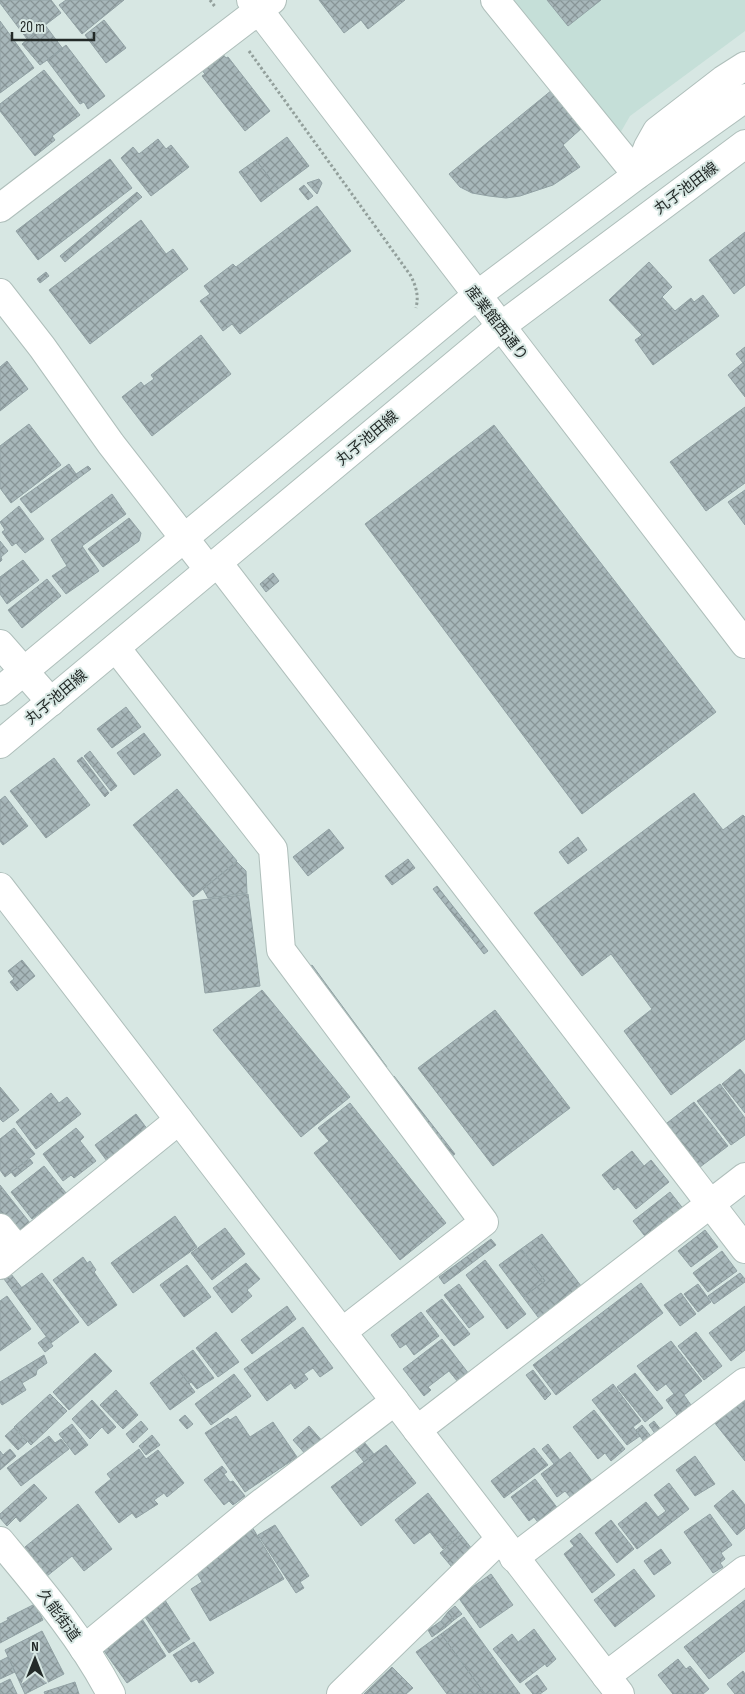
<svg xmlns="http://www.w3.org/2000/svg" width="745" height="1694" viewBox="0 0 745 1694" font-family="'Sofia Sans Condensed','Noto Sans JP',sans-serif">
  <defs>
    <pattern id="building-cross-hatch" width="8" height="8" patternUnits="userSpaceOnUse" patternTransform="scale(1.25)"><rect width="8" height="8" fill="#a7b7ba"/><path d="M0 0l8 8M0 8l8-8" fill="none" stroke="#889597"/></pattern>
  </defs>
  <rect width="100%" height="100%" fill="#d7e7e3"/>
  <!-- built -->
  <path fill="#c5dfd8" d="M510,0h235v31l-115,85 -11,19z"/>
  <!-- building -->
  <path fill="url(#building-cross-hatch)" stroke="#91a1a4" d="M0,0h51l10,13 -34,26 -27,-36z
    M66,0h58l-42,34 -23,-29z
    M319,0h86l-37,29 -7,-9 -17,13z
    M547,0h54l-33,26z
    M104,20l22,28 -20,15 -21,-28z
    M0,21l34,47 -34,25z
    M45,25l18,24 -23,16 -18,-21z
    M66,45l39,51 -17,13 -4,-7 -4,2 -33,-44z
    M222,53l4,5 2,-1 42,54 -25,20 -43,-55 3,-2 -4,-5z
    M44,70l36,45 -28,21 3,4 -20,16 -35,-45v-7z
    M552,90l31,37 -20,18 17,22 -27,18 -33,11 -14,2 -17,-2 -17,-3 -12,-6 -11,-13z
    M287,137l22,29 -31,23 -22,-29z
    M158,139l8,10 5,-4 18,22 -38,29 -30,-38 12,-11 6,7z
    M110,159l22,29 -94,72 -22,-29z
    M256,160l22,29 -17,13 -22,-30z
    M319,179l3,4 -5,11 -10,-11z
    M304,185l9,11 -5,4 -9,-11z
    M137,192l5,5 -77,65 -5,-6z
    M317,206l34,45 -111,83 -8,-10 -9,7 -23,-30 10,-7 -6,-8 29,-22 3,3z
    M141,220l25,34 7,-5 15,20 -98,75 -41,-54z
    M745,232v53l-11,9 -25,-34z
    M649,262l23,25 -10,10 13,14 16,-13 3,4 9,-7 16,21 -66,49 -18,-25 7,-5 -33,-35z
    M46,272l3,4 -9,7 -3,-4z
    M201,335l30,39 -79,62 -30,-39 19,-15 3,4 10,-7 -3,-4z
    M745,347v14l-2,2 -7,-9z
    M7,361l21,28 -28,22v-44z
    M745,361v36l-17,-22z
    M745,407v76l-39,28 -36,-49z
    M29,424l32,41 -50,38 -11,-15v-42z
    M494,425l222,287 -134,102 -217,-290z
    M69,464l7,10 12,-8 3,3 -60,44 -11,-14z
    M745,490v35l-17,-23z
    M112,494l14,20 -44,32 17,25 -33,23 -14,-18 15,-10 -16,-26z
    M19,506l25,33 -19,14 -9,-10 -4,3 -10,-14 3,-2 -5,-8z
    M129,518l12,15 -2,8 -36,26 -15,-18z
    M0,541l8,10 -7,6 1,3 -2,2z
    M23,560l16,20 -32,24 -7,-10v-17z
    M273,573l6,8 -13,11 -6,-8z
    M47,579l14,17 -39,32 -14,-18z
    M126,707l15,20 -29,21 -15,-19z
    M144,733l17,22 -27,20 -17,-22z
    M90,751l27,35 -6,5 -27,-35z
    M82,757l27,36 -4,4 -28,-36z
    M54,758l36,47 -44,33 -36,-47z
    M177,789l60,72 -44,36 -60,-72z
    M694,793l29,37 20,-15 2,2v222l-74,56 -47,-64 28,-22 -41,-55 -29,22 -48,-63z
    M5,796l23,30 -25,19 -3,-4v-41z
    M329,829l15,19 -36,28 -15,-19z
    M578,837l9,13 -19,14 -9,-12z
    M408,859l7,9 -23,17 -7,-9z
    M237,862l9,9 1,22 -39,5 -5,-9z
    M437,886l51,65 -4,3 -51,-65z
    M248,894l12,92 -55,7 -12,-92z
    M22,960l13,16 -18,15 -7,-9 4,-3 -6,-8z
    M312,965l75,102 -7,5 -75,-102z
    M262,990l88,107 -49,40 -88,-107z
    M495,1010l75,98 -77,58 -75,-98z
    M740,1069l5,6v38l-23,-29z
    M394,1076l61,78 -7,5 -60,-78z
    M720,1084l25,34v17l-14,10 -34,-44z
    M0,1087l19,23 -16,12 -3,-3z
    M51,1093l8,10 8,-6 14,17 -45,35 -20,-27z
    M694,1102l34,44 -28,21 -33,-44z
    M350,1103l96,120 -46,37 -86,-107 15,-12 -11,-13z
    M136,1114l12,16 -41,31 -12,-16z
    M14,1128l21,26 -30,23 -5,-7v-31z
    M76,1128l8,9 -4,4 16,20 -22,17 -3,-3 -8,6 -20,-27z
    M632,1151l12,15 7,-6 18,22 -33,27 -18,-22 -4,3 -12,-15z
    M30,1159l3,4 -18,14 -4,-5z
    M44,1166l22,27 -34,26 -21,-27z
    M0,1185l30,38 -15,12 -15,-18z
    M670,1192l15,19 -37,29 -15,-19z
    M175,1216l22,31 -64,46 -22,-30z
    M225,1228l20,26 -33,26 -21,-27z
    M705,1230l13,17 -27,20 -13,-16z
    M542,1234l42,56 -43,31 -18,-24 22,-16 -24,-32z
    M491,1239l5,6 -52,39 -5,-7z
    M521,1249l24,32 -22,16 -24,-32z
    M722,1251l15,20 -29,21 -15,-19z
    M83,1257l4,6 3,-2 6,9 -2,2 23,33 -29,21 -35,-46z
    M485,1260l41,54 -19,15 -41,-54z
    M246,1263l14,16 -13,11 5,6 -20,17 -19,-25z
    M187,1265l24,32 -27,20 -24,-32z
    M42,1273l37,49 -28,21 -37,-50z
    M740,1273l5,6v3l-31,22 -6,-8z
    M11,1274l11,14 -8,5 -10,-14z
    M641,1283l22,30 -107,82 -23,-30z
    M459,1284l25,33 -15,11 -25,-33z
    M698,1284l13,18 -13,10 -14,-18z
    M681,1293l15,21 -16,12 -16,-21z
    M7,1296l24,33 -31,22v-50z
    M442,1299l28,35 -16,12 -28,-35z
    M287,1306l9,13 -44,35 -11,-14z
    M745,1306v44l-14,11 -22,-28z
    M421,1312l18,24 -25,19 -8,-11 -6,4 -9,-13z
    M303,1327l30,41 -13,9 -7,-9 -9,6 4,5 -13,10 -4,-6 -24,18 -23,-32z
    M216,1332l23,30 -21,15 -22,-29z
    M696,1332l26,34 -18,14 -26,-34z
    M46,1337l7,9 -8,6 -7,-9z
    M442,1339l27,35 -11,8 -9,-11 -21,16 3,3 -7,6 -21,-27z
    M671,1341l31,40 -18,14 9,13 -14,10 -13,-18 8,-6 -8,-10 -9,7 -20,-25z
    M193,1350l21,28 -17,11 -6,-7 -2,2 -15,-20z
    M95,1353l17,18 -43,39 -16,-18z
    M44,1355l3,8 -10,7 -1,5 -14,8 4,7 -24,15 -2,-3v-20z
    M174,1364l21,28 -25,18 -20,-27z
    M533,1370l18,24 -6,6 -19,-25z
    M635,1373l28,35 -18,14 -28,-35z
    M234,1374l17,22 -40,29 -16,-21z
    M613,1384l28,37 -8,6 7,9 -13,9 -35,-45z
    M116,1390l22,25 -15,14 -23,-24z
    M50,1394l17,17 -36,34 -17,-18z
    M745,1398v63l-31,-39z
    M92,1400l24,27 -8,7 -6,-7 -12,12 -18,-20z
    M594,1410l31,39 -14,12 -6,-8 -7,6 -25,-32z
    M185,1415l8,9 -6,5 -8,-9z
    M236,1416l14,21 23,-15 24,35 -52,35 -40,-59 23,-15 2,2z
    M141,1421l7,8 -15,14 -7,-9z
    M654,1421l7,9 -5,5 -7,-10z
    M72,1424l16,21 -13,10 -16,-21z
    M642,1425l11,14 -7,6 -10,-15z
    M309,1426l15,17 -16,14 -15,-17z
    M14,1428l13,14 -9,8 -13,-14z
    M152,1435l8,10 -14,10 -7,-9z
    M49,1436l6,7 6,-4 8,10 -48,37 -14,-18z
    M359,1436l15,18 -10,8 -14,-18z
    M548,1444l12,16 -6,4 -12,-15z
    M386,1445l30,38 -55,43 -30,-39z
    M534,1448l14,17 -44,33 -13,-17z
    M10,1449l6,7 -16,14v-19l3,4z
    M139,1449l7,10 12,-9 26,33 -17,14 -3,-4 -10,7 4,4 -22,14 -4,-5 -13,10 -24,-31 16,-13 -4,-5z
    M570,1452l22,29 -21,17 -6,-7 -8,6 -16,-23z
    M695,1456l20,28 -20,12 -19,-26z
    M222,1466l5,6 -3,2 6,8 3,-1 12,15 -12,9 -4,-4 -5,4 -20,-25z
    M535,1479l24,31 -19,15 -6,-8 -5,4 -18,-24z
    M669,1483l20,26 -52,40 -19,-25 28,-22 12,15 8,-6 -12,-16z
    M34,1484l13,14 -27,24 -4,-5 -9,9 -7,-8v-4z
    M733,1490l12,15v23l-8,7 -23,-29z
    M428,1493l33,42 -18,14 -13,-17 -16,12 -19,-24z
    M78,1504l34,45 -28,22 -12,-15 -25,20 -22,-29z
    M710,1514l22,31 -11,8 4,6 -5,4 3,4 -10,6 -29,-41z
    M611,1520l23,29 -17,14 -22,-30z
    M275,1525l34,51 -9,6 4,6 -8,5 -38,-58z
    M252,1527l32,52 -74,42 -19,-32 11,-7 -7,-12 29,-18 -3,-6z
    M580,1533l35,42 -23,18 -28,-39 10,-8 -4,-5z
    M461,1535l11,14 -21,17 -11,-13z
    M661,1549l10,14 -17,12 -10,-14z
    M634,1569l21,27 -40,31 -21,-27z
    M491,1574l22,31 -33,23 -22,-31z
    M161,1594l29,45 -21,14 -30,-45z
    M745,1600v51l-36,28 -25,-32z
    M35,1604l8,16 -43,23v-19l8,-4 -1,-2z
    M455,1606l7,8 -8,6 -6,-8z
    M448,1612l6,8 -8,7 -5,-6z
    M464,1617l56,77h-35l-44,-60z
    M142,1619l24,37 -39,27 -25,-35z
    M441,1621l5,6 -14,10 -4,-7z
    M534,1629l22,30 -9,8 -2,-3 -25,19 -27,-34 19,-15 6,8z
    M42,1631l22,43 -39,20 -20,-44z
    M441,1634l44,60h-38l-31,-42z
    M194,1642l20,31 -15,10 -2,-4 -6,3 -18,-27z
    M8,1657l7,15 -15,7v-18z
    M678,1659l8,10 4,-3 19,23 -6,5h-30l-15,-19z
    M392,1667l21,21 -7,6h-42z
    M743,1671l2,3v20h-10l-8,-10z
    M537,1675l10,14 -7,5h-7l-8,-10z
    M10,1679l7,15h-17v-10z
    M75,1682l4,12h-34l-1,-2z"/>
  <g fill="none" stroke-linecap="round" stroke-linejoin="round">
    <defs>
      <path id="minor" d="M495,0l142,175 11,-28 9,-16 66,-51 22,-14
        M0,208l272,-208
        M0,293l42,54 69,97 98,126
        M218,563l527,686
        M0,644l51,58
        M116,648l157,201 8,101 203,272 -142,110
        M0,1228l18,22
        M0,1265l179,-145
        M417,1430l328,-253
        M514,1558l231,-176
        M84,1649l171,-141 140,-107
        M606,1676l139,-106
        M341,1694l159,-155"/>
      <path id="tertiary" d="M251,0l494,644
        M0,691l476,-395 161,-121 108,-77
        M0,744l500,-417 245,-183
        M0,887l620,807"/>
      <path id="secondary" d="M0,1541c40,48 82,97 111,153"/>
    </defs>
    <!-- minor casing -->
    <use href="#minor" stroke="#afbfbb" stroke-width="30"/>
    <!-- tertiary casing -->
    <use href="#tertiary" stroke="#afbfbb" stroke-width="30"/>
    <!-- secondary casing -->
    <use href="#secondary" stroke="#afbfbb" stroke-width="30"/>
    <!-- path -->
    <path stroke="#929f9b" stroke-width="3" stroke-dasharray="2.5 2.5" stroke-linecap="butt" d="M210,0l6,8
      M249,51l162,225c5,11 8,19 5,32"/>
    <!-- minor -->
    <use href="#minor" stroke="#fff" stroke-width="28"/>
    <!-- tertiary -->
    <use href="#tertiary" stroke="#fff" stroke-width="28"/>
    <!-- secondary -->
    <use href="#secondary" stroke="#fff" stroke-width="28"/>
  </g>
  <g text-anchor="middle" stroke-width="4" stroke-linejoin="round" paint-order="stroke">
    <!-- street labels -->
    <g font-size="15" fill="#232a28" stroke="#d7e7e3">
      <text transform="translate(686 188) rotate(-37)" y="5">丸子池田線</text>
      <text transform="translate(497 323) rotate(52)" y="5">産業館西通り</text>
      <text transform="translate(367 438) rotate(-40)" y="5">丸子池田線</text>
      <text transform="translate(56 697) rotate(-40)" y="5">丸子池田線</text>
      <text transform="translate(59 1615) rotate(54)" y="5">久能街道</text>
    </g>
  </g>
  <!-- north arrow -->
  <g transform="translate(35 1659)" stroke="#d7e7e3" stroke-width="4" paint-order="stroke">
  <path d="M0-4L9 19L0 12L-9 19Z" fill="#232a28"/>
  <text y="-8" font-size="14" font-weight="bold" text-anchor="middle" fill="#232a28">N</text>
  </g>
  <!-- scale -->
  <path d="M12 32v8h82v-8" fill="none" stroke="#232a28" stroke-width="2.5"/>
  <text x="20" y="32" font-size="15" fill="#232a28" stroke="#d7e7e3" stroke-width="4" paint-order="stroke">20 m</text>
</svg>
